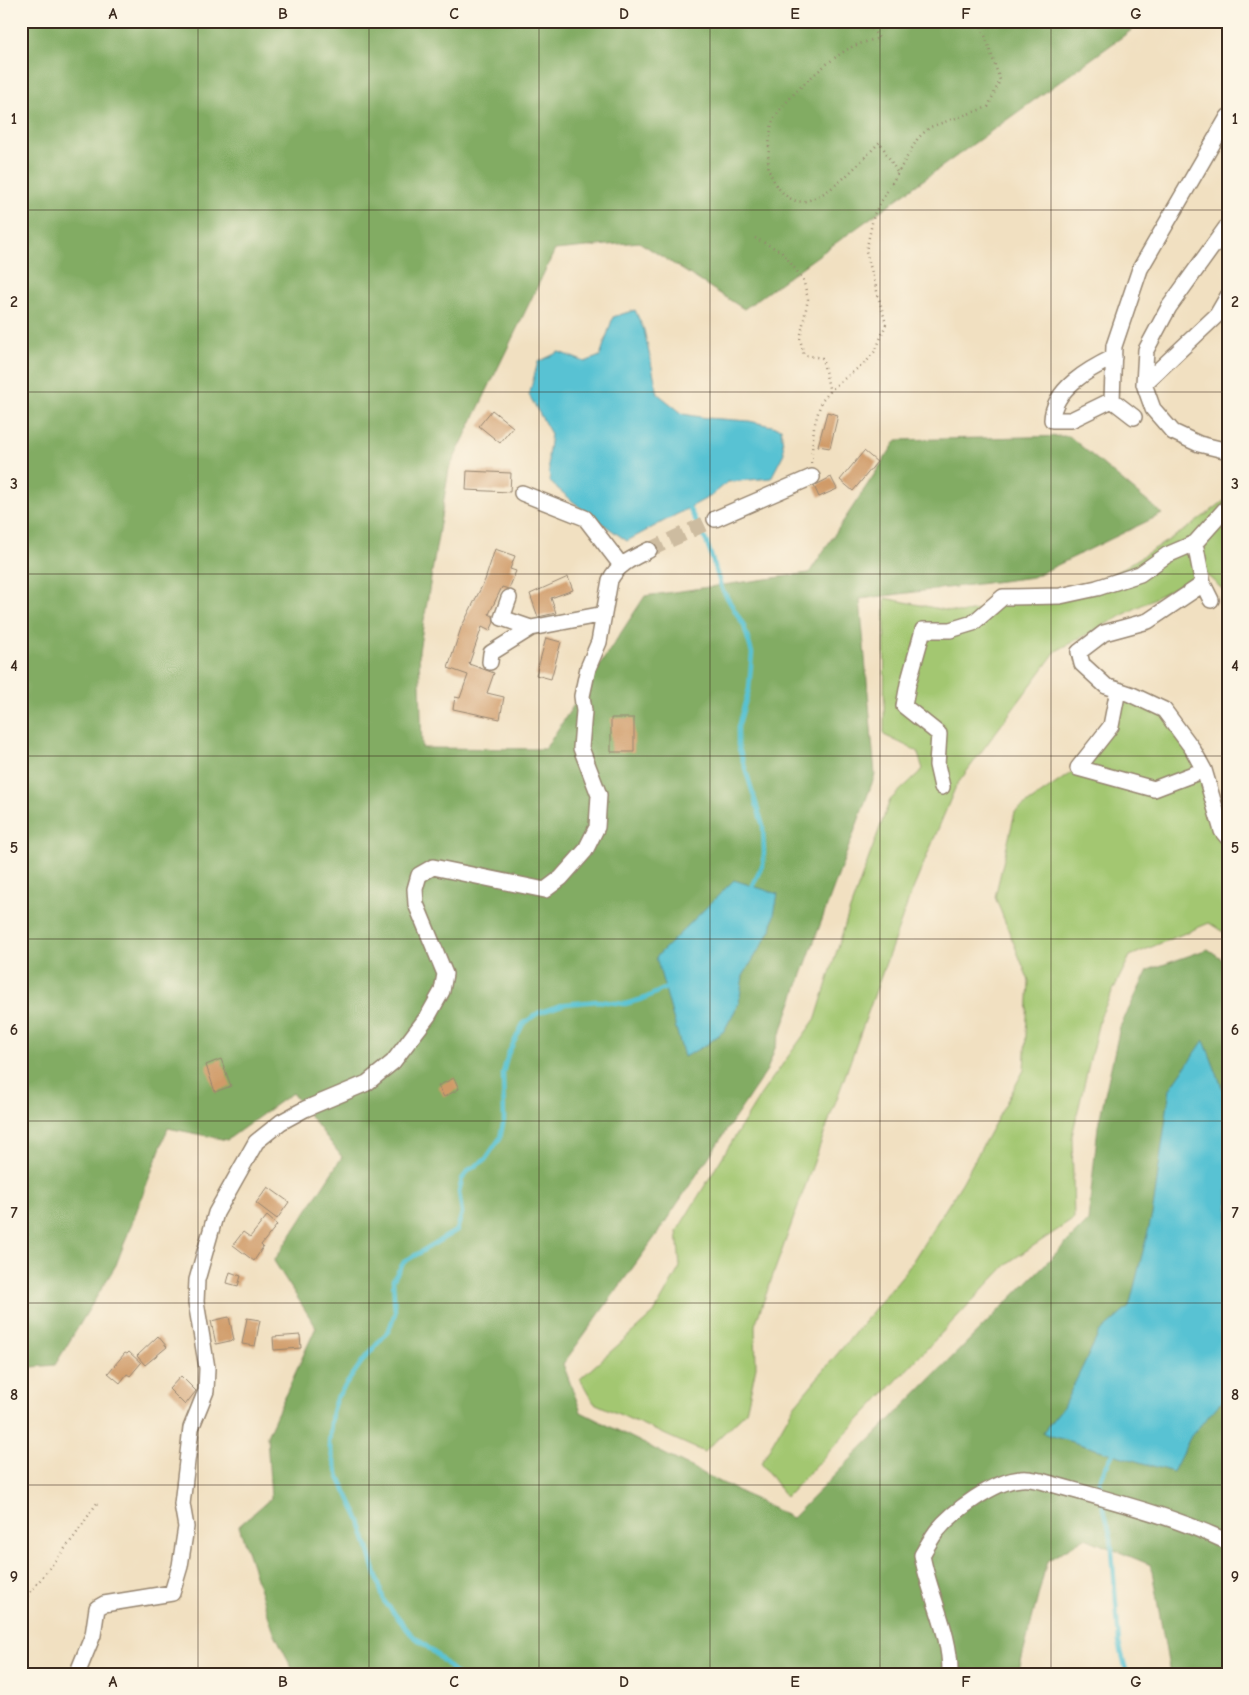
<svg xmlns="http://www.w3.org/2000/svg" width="1249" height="1695" viewBox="0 0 1249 1695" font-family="'Comic Neue',sans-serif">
  <rect width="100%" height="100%" fill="#fcf5e5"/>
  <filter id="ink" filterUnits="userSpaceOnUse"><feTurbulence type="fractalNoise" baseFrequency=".02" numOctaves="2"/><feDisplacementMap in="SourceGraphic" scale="10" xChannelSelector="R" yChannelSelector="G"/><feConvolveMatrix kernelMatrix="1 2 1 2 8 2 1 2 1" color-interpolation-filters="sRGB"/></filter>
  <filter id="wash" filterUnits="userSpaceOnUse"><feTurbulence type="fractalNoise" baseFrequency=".0096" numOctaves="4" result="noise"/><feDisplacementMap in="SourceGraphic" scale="20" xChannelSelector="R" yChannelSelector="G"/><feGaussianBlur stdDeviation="1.12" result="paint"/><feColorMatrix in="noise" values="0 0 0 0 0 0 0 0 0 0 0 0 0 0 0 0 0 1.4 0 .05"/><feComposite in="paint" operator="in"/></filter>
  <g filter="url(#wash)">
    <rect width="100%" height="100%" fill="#f1e0c1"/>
    <!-- green -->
    <path fill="#a3c771" stroke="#6f7848" d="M1228,498v96l-25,-22 -147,79 -100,135 -47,113 -154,426 1,42 -10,45 -42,40 -110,-49 -14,-24 74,-66 26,-46 -3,-36 84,-137 55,-76 32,-103 42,-115 33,-31 -6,-18 -33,-16 1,-137 75,15 128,-23 100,-62z
      M1118,690l46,20 28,38 36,90v97l-19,-12 -79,33 -30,61 -28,119 2,83 -65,43 -223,235 -25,-34 33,-57 113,-136 55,-87 62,-113 5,-89 -34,-84 20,-85 63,-44 33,-42z"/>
    <!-- forest -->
    <path fill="#82ac63" stroke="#5e6b40" d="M21,21h1120l-1,3 -396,285 -105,-67 -84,8 -106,219 -30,182 3,97 123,1 100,-153 164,-23 88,-133 172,-4 93,78 -129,63 -173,22 15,176 -108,295 -112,167 -92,127 18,48 211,106 296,-297 10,-95 22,-99 28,-57 60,-21 20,14v711h-58l-19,-109 -66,-27 -38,23 -29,113h-723l-22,-44 -34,-104 32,-28 -4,-62 49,-109 -42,-66 68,-104 -50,-64 -65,47 -59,-12 -52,137 -61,100 -34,3z"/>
    <!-- water -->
    <path fill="#58c2d3" stroke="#4a7678" d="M635,310l9,20 14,64 25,20 24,4 42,3 32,7 3,25 -13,25 -43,4 -17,14 -84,45 -45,-32 -32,-27 -2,-25 3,-23 -22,-39 9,-33 21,-10 26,10 15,-6 13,-39z
      M734,880l44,14 -7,36 -28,46 -4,27 -15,28 -18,14 -22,12 -28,-100z
      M1204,1040l21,55 3,37v262l-37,42 -18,36 -131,-39 21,-26 36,-74 30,-26 23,-92 18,-126z"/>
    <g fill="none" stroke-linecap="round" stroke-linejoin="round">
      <!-- stream -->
      <path stroke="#58c2d3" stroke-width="4.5" d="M687,504l20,39 15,46 22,37 8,27 -3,36 -11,38v18l25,81 1,27 -1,11 -13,27
        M1100,1494l-1,-14 16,-30
        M1102,1501l9,37 8,105 8,31
        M456,1674l-20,-20 -25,-20 -27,-33 -24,-80 -21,-44 -10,-33 3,-32 4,-13 25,-36 28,-33 6,-17 -2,-33 11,-18 53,-32 5,-17 -3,-21 3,-13 7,-9 16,-10 15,-22 4,-18 -1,-47 5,-19 15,-30 15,-11 27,-9 33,-3 27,3 18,-5 27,-13"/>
    </g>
    <g id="blocks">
      <!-- building -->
      <path fill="#d09b69" d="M492,410l21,17 -13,16 -21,-17z
        M827,412l11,3 -8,33 -12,-2z
        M864,451l13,11 -24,29 -13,-11z
        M467,471l44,2 -1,19 -44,-2z
        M831,477l6,12 -18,8 -5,-11z
        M495,549l20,7 -5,13 6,2 -7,18 -7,-2 -13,27 4,2 1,6 -4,9 -8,-4 -13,37 25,9 -7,20 17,4 -4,22 -47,-10 2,-12 5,1 8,-23 -20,-7 13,-40 24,-48z
        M568,577l5,13 -22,8 5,15 -18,4 -8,-23z
        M546,638l15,4 -10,37 -15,-4z
        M611,718h23v34h-23z
        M221,1059l10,27 -16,6 -9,-27z
        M454,1078l5,11 -15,8 -6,-11z
        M268,1187l21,15 -12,17 -21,-16z
        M267,1216l10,9 -16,20 2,2 -9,14 -21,-16 10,-13 7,5z
        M230,1272l11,4 -3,10 -11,-3z
        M229,1317l5,23 -18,4 -5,-23z
        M247,1318l13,2 -5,26 -13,-2z
        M300,1335l1,13 -27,2 -1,-13z
        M158,1336l9,11 -22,18 -8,-9z
        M129,1352l12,11 -11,13 -3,-2 -7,9 -12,-10 17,-20 2,1z
        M181,1376l15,15 -11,14 -16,-16z"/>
    </g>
  </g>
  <g filter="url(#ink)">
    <use href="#blocks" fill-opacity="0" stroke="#968570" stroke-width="1"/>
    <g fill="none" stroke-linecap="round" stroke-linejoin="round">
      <!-- minor-tunnel -->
      <path stroke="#cdbca0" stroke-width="15" stroke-dasharray="15 8" stroke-linecap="butt" d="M649,550l66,-31"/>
      <defs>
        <path id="minor" d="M1228,225l-59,82 -23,43 -2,34 9,25 20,23 26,12 29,7
          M1144,384l73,-69 11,-19
          M1112,400l-41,20h-19c1,-31 37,-51 62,-63
          M1134,417l-22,-17 2,-54 26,-77 88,-152
          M522,493l63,25 36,47
          M715,519l97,-42
          M1195,543l8,41 8,16
          M1203,584l-55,37 -44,12 -25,19 3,12 24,22 24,8 34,16 28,38 12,22 18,61 6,7
          M509,598l-7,20 29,10
          M490,662l1,-9 40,-25 73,-14
          M1118,690l-7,36 -33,42 76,21 50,-19
          M942,787l-5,-22 2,-31 -35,-28 4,-22 15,-54h27l23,-7 30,-26 57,-1 37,-8 43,-14 27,-19 28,-12 33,-37
          M77,1674l16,-39 4,-27 7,-4 68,-11 8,-27 6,-39 -4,-23 9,-76 15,-37 1,-23 -11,-66 1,-22 19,-67 40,-71 25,-20 24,-13 62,-26 26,-21 35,-46 14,-25 3,-17 -29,-70 -1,-15 4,-14 14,-8 112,23 16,-12 24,-27 12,-24 2,-32 -18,-47 3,-37 -2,-15 6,-28 11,-26 11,-62c8,-16 23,-22 39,-30
          M950,1674c1,-41 -21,-79 -28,-119 4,-7 9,-16 14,-23 17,-21 58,-51 85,-53 7,-1 14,1 20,2 63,18 128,33 187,61"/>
      </defs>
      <!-- minor casing -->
      <use href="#minor" stroke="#968570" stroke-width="18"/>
      <!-- path -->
      <path stroke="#968570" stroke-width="2.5" stroke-dasharray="1 4" stroke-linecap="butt" d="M826,21l14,6 27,-4 12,15c-9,3 -20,5 -29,10 -21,11 -67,52 -77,73 -3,5 -6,43 -4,49 5,15 19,35 37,31 29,-8 53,-39 74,-59l17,30
        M755,238l27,14 21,27 5,20 -8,40 4,16 18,3 8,34
        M811,463l3,-36 7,-25 14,-16 32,-25 9,-11 10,-26 -20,-73 8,-37 44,-76 12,-11 58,-20 12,-27 -20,-59
        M21,1604l53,-67 23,-34"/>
      <!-- minor -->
      <use href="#minor" stroke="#fff" stroke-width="15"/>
    </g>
  </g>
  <!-- grid -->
  <path fill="none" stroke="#3b2a1e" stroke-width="1" stroke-opacity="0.55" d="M198,21v1653M369,21v1653M539,21v1653M710,21v1653M880,21v1653M1051,21v1653M21,210h1207M21,392h1207M21,574h1207M21,756h1207M21,939h1207M21,1121h1207M21,1303h1207M21,1485h1207"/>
  <!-- margin -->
  <rect width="1249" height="1695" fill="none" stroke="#fcf5e5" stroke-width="55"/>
  <rect x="28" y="28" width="1194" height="1640" fill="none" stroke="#3b2a1e" stroke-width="2"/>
  <g font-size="16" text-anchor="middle" font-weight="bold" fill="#3b2a1e">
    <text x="113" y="19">A</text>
    <text x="283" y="19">B</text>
    <text x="454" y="19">C</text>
    <text x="624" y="19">D</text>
    <text x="795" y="19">E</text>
    <text x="966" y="19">F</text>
    <text x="1136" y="19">G</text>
    <text x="14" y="124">1</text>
    <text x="1235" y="124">1</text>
    <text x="14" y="307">2</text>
    <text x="1235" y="307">2</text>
    <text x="14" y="489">3</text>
    <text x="1235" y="489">3</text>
    <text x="14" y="671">4</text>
    <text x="1235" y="671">4</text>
    <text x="14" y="853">5</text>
    <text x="1235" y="853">5</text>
    <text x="14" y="1035">6</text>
    <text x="1235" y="1035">6</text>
    <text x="14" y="1218">7</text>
    <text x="1235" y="1218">7</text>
    <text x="14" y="1400">8</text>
    <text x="1235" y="1400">8</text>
    <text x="14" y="1582">9</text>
    <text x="1235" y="1582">9</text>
    <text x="113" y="1687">A</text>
    <text x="283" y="1687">B</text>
    <text x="454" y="1687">C</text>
    <text x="624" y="1687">D</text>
    <text x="795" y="1687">E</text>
    <text x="966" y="1687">F</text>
    <text x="1136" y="1687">G</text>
  </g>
</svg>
